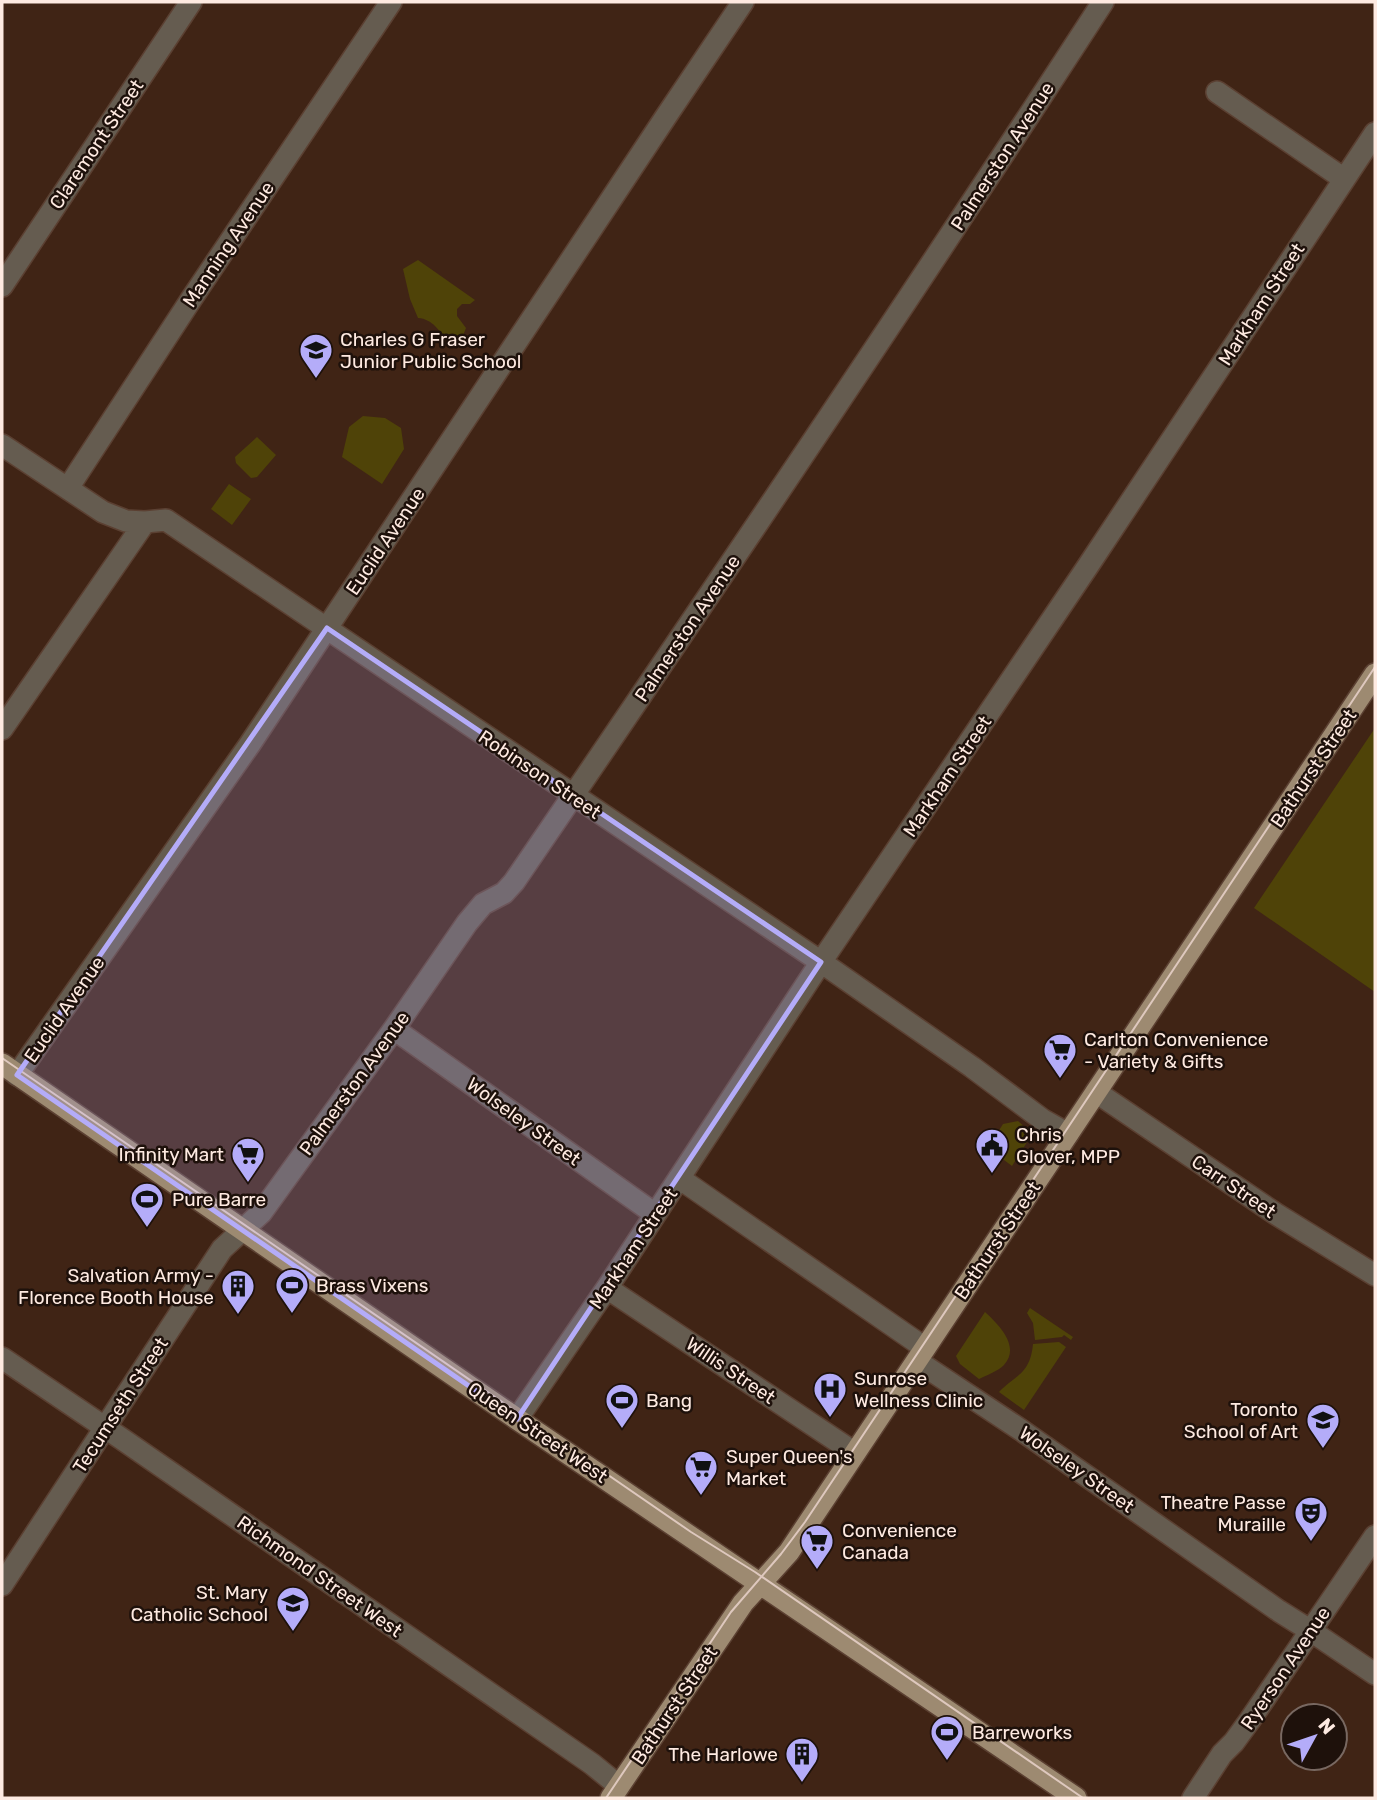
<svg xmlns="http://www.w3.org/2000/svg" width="1377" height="1800" viewBox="0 0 1377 1800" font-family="Rubik,sans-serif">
  <rect width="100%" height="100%" fill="#402415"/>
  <!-- green -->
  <path fill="#4f4308" d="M418,260l57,40 -5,4h-8l-5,5v7l9,12 -4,10 -6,5 -8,-1c-9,-11 -15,-23 -30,-24l-8,-19 -7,-30z
    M363,416l22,2 16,10 3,21 -22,35 -40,-27 7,-30z
    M257,437l19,18 -19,22 -6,1 -15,-15 -1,-6z
    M229,484l22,15 -19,26 -21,-16z
    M1375,728v264l-121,-84z
    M1018,1121l9,8 2,10 -17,27 -24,-18 15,-24z
    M1030,1308l43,29 -2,3 -7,-5 -2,2 -27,3 -2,-17 -6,-10z
    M985,1312c13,12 36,34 19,53 -6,6 -17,10 -25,14l-19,-15 -4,-8z
    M1059,1342l7,5 -42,63 -25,-18c18,-18 31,-18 34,-48z"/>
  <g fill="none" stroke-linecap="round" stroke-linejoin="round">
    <defs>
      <path id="minor" d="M1217,92l127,87
        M2,286l189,-284
        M2,445l101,67 23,9 19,1 21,-2 655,442 151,105 71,53 25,14
        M68,488l124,-190 199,-296
        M2,729l143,-207
        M394,1029l261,185
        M17,1075l233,-331 415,-626 78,-116
        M1096,1092l180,122 99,61
        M679,1178l246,170
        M607,1288l248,165
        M2,1358l120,81 470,325 27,22
        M917,1361l104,69 258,181 32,20 64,43
        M517,1419l90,-131 214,-326 267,-396 287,-433
        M2,1585l220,-336 39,-36 133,-184 73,-106 16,-19 21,-11 10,-11c199,-291 397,-584 589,-880
        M1193,1798l29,-44 12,-12 16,-22 125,-184"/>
      <path id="major" d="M2,1064l515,355 559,379
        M611,1798l132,-195 46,-51 586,-878"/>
    </defs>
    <!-- minor casing -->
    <use href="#minor" stroke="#5b4032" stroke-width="24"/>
    <!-- major casing -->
    <use href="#major" stroke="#5b4032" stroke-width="24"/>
    <!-- minor -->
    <use href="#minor" stroke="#655c50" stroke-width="21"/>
    <!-- major -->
    <use href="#major" stroke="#9d8a71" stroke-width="21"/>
    <!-- tram -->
    <path stroke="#dec8be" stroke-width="2" d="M2,1058l689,474 64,40 328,226
      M606,1798l125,-186 50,-58 24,-32 570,-855"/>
  </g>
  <!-- marked area -->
  <path fill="#b4acf9" fill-opacity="0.2" stroke="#b4acf9" stroke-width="5" stroke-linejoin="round" d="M327,628l494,334 -304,457 -500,-344z"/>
  <!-- icons -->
  <defs>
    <symbol id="school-pin" viewBox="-11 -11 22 30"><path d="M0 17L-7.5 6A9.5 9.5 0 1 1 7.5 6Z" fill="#b4acf9" stroke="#1e110b"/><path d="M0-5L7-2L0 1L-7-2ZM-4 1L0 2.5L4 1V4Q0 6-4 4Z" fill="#111"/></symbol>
    <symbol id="supermarket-pin" viewBox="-11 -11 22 30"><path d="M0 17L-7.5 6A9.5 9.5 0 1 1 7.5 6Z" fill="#b4acf9" stroke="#1e110b"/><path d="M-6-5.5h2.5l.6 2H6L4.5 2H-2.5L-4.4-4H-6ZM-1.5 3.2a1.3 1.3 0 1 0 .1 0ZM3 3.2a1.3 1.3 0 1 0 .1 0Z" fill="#111"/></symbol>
    <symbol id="civic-pin" viewBox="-11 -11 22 30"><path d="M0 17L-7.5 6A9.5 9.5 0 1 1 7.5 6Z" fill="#b4acf9" stroke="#1e110b"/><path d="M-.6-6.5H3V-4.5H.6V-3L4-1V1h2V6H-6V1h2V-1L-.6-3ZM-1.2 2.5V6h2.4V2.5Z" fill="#111"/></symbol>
    <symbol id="stadium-pin" viewBox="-11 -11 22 30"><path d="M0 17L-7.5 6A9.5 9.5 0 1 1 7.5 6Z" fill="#b4acf9" stroke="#1e110b"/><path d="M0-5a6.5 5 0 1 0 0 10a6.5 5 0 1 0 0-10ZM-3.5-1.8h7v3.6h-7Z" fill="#111"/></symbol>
    <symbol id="building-pin" viewBox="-11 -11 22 30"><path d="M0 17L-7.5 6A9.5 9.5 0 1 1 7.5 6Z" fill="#b4acf9" stroke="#1e110b"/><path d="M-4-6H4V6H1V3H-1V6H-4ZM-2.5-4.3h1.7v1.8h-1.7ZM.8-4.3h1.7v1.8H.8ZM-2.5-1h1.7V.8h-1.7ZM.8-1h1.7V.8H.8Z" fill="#111"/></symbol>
    <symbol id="hospital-pin" viewBox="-11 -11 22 30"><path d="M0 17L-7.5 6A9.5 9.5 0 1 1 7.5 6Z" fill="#b4acf9" stroke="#1e110b"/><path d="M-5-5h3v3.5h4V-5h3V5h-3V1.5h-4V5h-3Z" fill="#111"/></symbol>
    <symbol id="university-pin" viewBox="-11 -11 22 30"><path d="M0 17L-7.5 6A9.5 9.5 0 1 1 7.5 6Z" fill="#b4acf9" stroke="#1e110b"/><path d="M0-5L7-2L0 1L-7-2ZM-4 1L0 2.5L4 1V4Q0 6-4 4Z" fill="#111"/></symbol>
    <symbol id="theatre-pin" viewBox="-11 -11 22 30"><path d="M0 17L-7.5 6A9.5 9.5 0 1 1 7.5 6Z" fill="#b4acf9" stroke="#1e110b"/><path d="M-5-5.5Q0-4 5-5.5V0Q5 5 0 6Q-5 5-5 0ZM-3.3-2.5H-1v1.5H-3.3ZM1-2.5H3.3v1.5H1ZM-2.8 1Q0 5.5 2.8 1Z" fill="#111"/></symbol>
  </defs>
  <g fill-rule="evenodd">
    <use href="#school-pin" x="297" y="331" width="38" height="52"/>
    <use href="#supermarket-pin" x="1041" y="1031" width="38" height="52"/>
    <use href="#civic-pin" x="973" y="1126" width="38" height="52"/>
    <use href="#supermarket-pin" x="229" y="1135" width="38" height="52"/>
    <use href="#stadium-pin" x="128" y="1180" width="38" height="52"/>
    <use href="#stadium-pin" x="273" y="1266" width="38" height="52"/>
    <use href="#building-pin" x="219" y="1267" width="38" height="52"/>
    <use href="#hospital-pin" x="811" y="1370" width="38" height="52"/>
    <use href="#stadium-pin" x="603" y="1381" width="38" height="52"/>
    <use href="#university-pin" x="1304" y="1401" width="38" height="52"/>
    <use href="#supermarket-pin" x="682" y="1448" width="38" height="52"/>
    <use href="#theatre-pin" x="1292" y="1494" width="38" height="52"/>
    <use href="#supermarket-pin" x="798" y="1522" width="38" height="52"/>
    <use href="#school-pin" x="274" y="1584" width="38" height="52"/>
    <use href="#stadium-pin" x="928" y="1713" width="38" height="52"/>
    <use href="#building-pin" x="783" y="1735" width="38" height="52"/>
  </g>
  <g text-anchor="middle" stroke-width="5" stroke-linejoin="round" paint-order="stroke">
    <!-- street labels -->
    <g font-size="19" fill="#feeae1" stroke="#1e110b">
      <text transform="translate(96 144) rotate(-56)" y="7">Claremont Street</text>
      <text transform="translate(1002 156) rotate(-57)" y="7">Palmerston Avenue</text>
      <text transform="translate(228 244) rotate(-56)" y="7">Manning Avenue</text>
      <text transform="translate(1261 304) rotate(-57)" y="7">Markham Street</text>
      <text transform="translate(385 541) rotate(-56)" y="7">Euclid Avenue</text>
      <text transform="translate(687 628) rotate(-56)" y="7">Palmerston Avenue</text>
      <text transform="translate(1313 768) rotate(-56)" y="7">Bathurst Street</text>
      <text transform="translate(540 774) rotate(34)" y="7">Robinson Street</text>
      <text transform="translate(947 776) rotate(-56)" y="7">Markham Street</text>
      <text transform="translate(64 1009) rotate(-55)" y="7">Euclid Avenue</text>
      <text transform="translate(354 1083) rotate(-54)" y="7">Palmerston Avenue</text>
      <text transform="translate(524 1121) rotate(36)" y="7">Wolseley Street</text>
      <text transform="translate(1234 1186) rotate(34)" y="7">Carr Street</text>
      <text transform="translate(997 1240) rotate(-56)" y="7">Bathurst Street</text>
      <text transform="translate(633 1248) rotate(-56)" y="7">Markham Street</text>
      <text transform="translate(731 1370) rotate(34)" y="7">Willis Street</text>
      <text transform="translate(120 1405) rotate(-57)" y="7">Tecumseth Street</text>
      <text transform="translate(538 1432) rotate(34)" y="7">Queen Street West</text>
      <text transform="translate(1077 1469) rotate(35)" y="7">Wolseley Street</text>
      <text transform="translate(320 1576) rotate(35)" y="7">Richmond Street West</text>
      <text transform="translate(1285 1668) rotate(-56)" y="7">Ryerson Avenue</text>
      <text transform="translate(674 1705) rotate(-56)" y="7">Bathurst Street</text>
    </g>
    <!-- poi labels -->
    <g font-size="19" fill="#feeae1" stroke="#1e110b" text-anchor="start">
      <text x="340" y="346">Charles G Fraser<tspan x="340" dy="22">Junior Public School</tspan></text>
      <text x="1084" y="1046">Carlton Convenience<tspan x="1084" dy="22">- Variety &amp; Gifts</tspan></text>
      <text x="1016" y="1141">Chris<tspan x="1016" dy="22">Glover, MPP</tspan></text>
      <text x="224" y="1161" text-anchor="end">Infinity Mart</text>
      <text x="172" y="1206">Pure Barre</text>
      <text x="214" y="1282" text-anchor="end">Salvation Army -<tspan x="214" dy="22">Florence Booth House</tspan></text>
      <text x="316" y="1292">Brass Vixens</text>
      <text x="854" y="1385">Sunrose<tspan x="854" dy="22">Wellness Clinic</tspan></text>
      <text x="646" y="1407">Bang</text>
      <text x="1298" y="1416" text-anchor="end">Toronto<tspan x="1298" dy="22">School of Art</tspan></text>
      <text x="726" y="1463">Super Queen's<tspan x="726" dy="22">Market</tspan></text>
      <text x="1286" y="1509" text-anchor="end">Theatre Passe<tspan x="1286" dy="22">Muraille</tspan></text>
      <text x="842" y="1537">Convenience<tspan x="842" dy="22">Canada</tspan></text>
      <text x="268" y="1599" text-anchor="end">St. Mary<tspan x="268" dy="22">Catholic School</tspan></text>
      <text x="972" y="1739">Barreworks</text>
      <text x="778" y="1761" text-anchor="end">The Harlowe</text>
    </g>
  </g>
  <!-- border -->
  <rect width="1377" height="1800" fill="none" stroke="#feeae1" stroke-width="7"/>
  <!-- north arrow -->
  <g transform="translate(1314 1737) rotate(50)"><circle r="33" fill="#1e110b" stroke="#786861" stroke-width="2"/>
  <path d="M0-5L12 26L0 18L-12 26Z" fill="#b4acf9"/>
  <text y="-10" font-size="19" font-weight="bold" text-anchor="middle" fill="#feeae1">N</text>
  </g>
</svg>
